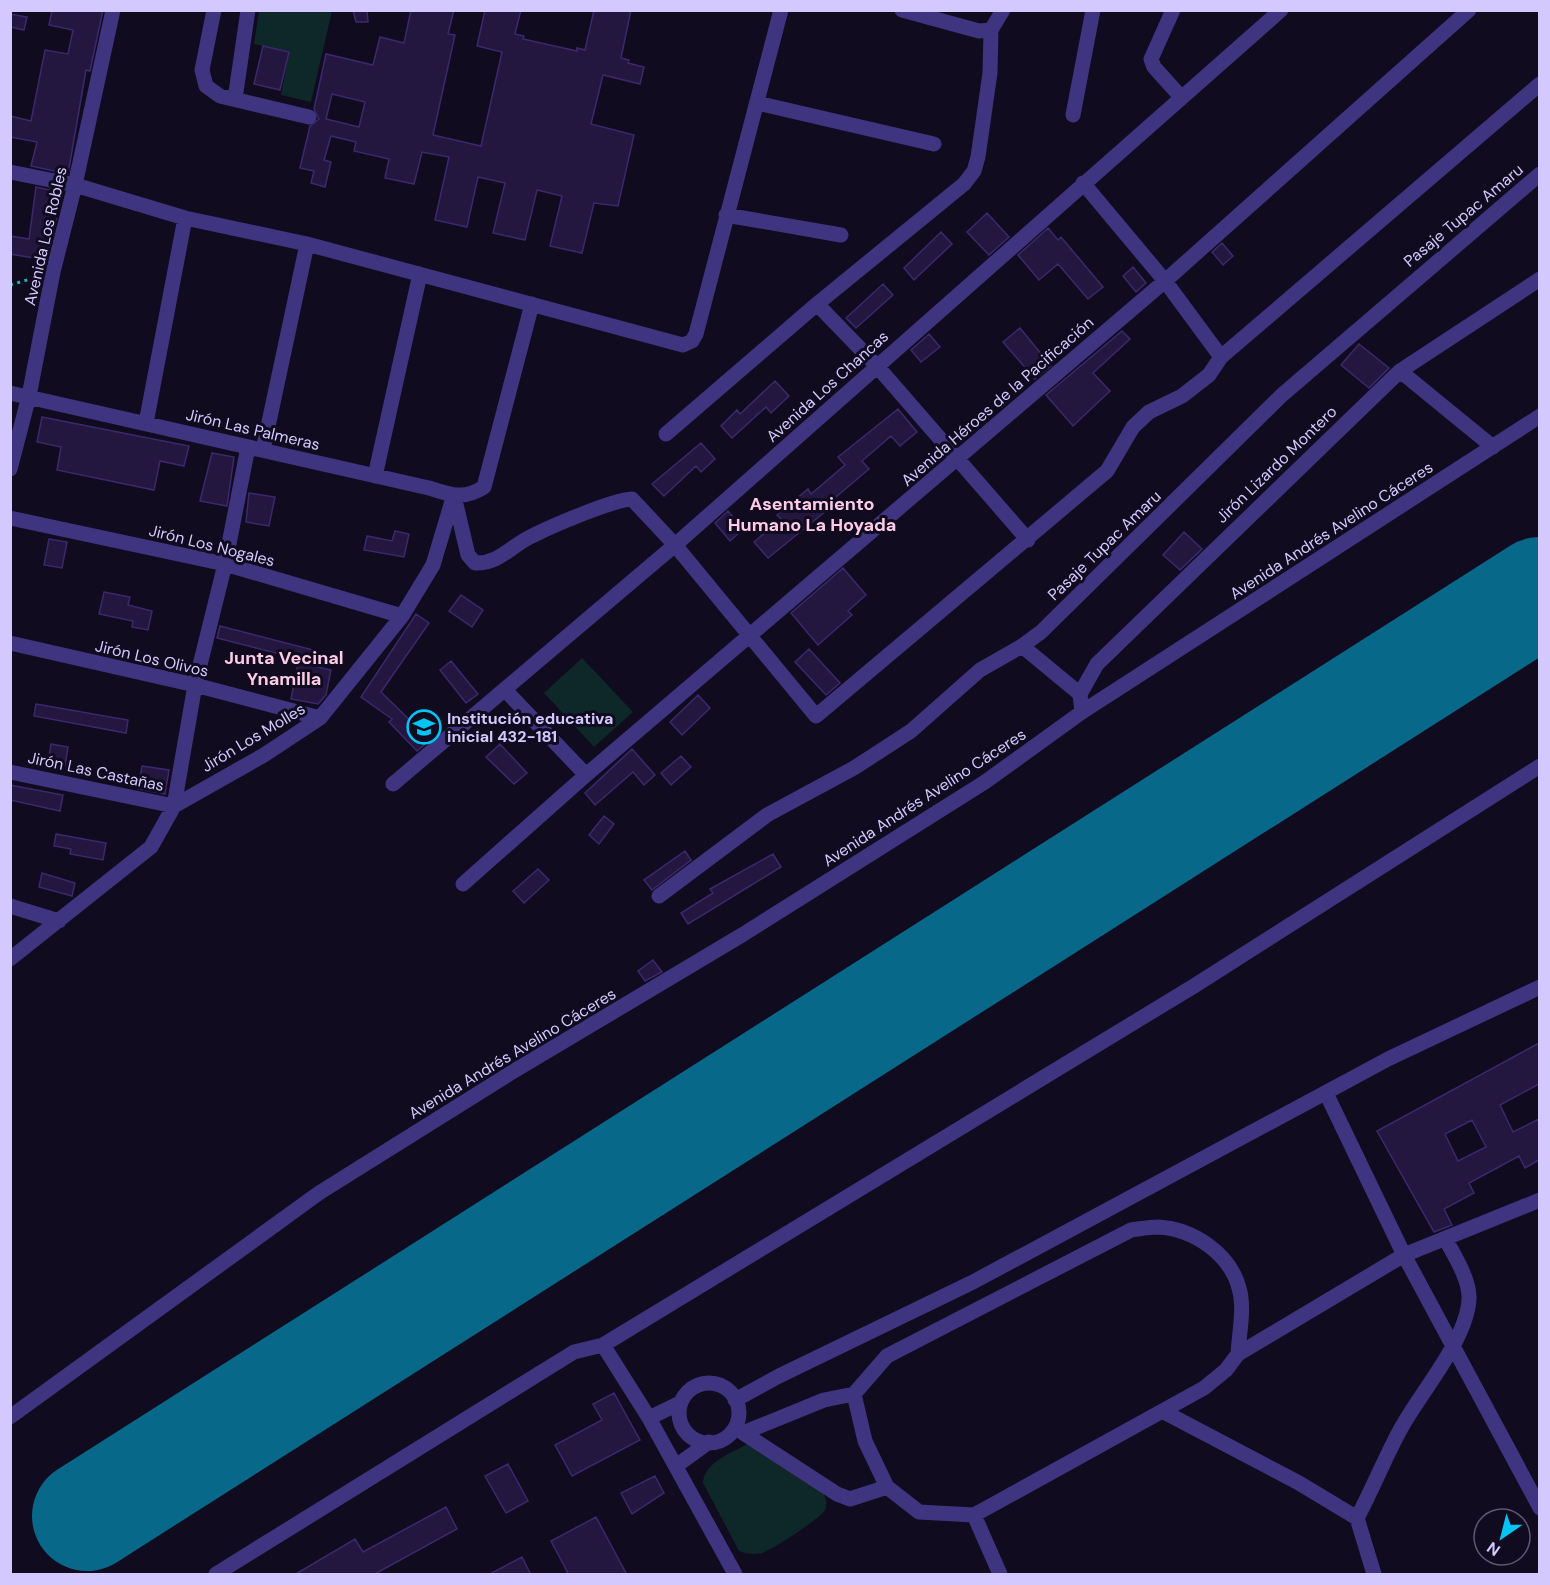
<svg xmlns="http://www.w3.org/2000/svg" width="1550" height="1585" viewBox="0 0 1550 1585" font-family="'DM Sans',sans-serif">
  <rect width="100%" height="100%" fill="#100b1e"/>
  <!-- green -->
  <path fill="#0e2729" d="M259,11h73l-21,91 -30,-7 8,-43 -35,-8z
    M582,658l51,54 -39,35 -50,-54z
    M747,1444l76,47c2,6 5,12 2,19 -4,8 -53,40 -63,43 -7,2 -17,1 -23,-2l-36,-68c1,-21 29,-30 44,-39z"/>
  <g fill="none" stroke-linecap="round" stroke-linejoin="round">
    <!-- runway -->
    <path stroke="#086889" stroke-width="110" d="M87,1516l1453,-924"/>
  </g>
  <!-- building -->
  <path fill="#231740" stroke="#3c286d" stroke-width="1.5" fill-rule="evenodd" d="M52,10h51l-13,61 -4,-1 -18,104 -37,-8 6,-24 -27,-5v-21l21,5 14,-71 23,4 5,-24 -24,-5z
    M353,10h14l1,12h-12z
    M411,10h43l-6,24 7,1 -22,100 48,11 21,-94 -25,-6 8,-36h36l-6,24 9,2 -1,3 54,12v-3l8,2 9,-40h37l-10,48 8,2 -1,3 16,4 -4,17 -37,-9 -12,49 43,11 -16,71 -24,-3 -12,50 -32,-7 12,-50 -25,-6 -12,50 -32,-7 12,-50 -27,-6 -11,50 -32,-7 14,-63 -27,-5 -8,32 -29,-6 4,-19 -35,-8 2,-9 -25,-6 -7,24 7,2 -6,25 -14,-4 3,-12 -14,-3 10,-42 9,-7 -5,-10 12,-55 47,11 7,-28 24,6zM332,94l33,8 -6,25 -33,-8z
    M10,14l17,3 -3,13 -14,-3z
    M263,46l26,6 -9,38 -26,-6z
    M36,187l27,6 -17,67 -36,-6v-18l19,3z
    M987,213l22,24 -20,18 -22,-23z
    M1048,228l10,12 3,-3 42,50 -15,12 -30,-35 -19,16 -21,-25z
    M941,232l11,12 -38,36 -10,-12z
    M1222,243l11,13 -10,9 -11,-13z
    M1133,267l13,16 -10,9 -13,-16z
    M883,284l10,11 -37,33 -10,-10z
    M1020,328l31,38 -16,13 -32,-37z
    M1122,331l8,8 -37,34 17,18 -37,35 -27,-31z
    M929,334l11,13 -19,15 -10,-12z
    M1359,344l30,24 -20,20 -28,-23z
    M775,381l14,15 -18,17 -5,-6 -34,31 -11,-12 16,-16 3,4z
    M898,409l19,23 -17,14 -9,-10 -29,25 7,8 -46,39 3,3 -58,47 -14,-16 27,-23 -4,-4 31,-26 3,5 34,-29 -7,-8z
    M42,417l147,29 -5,20 -24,-5 -6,29 -97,-20 4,-23 -24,-5z
    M701,443l14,16 -14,13 -5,-6 -32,30 -12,-12z
    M212,453l22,4 -7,49 -27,-5z
    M249,493l26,4 -6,29 -23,-4z
    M728,511l15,18 -13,12 -15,-18z
    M395,531l14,3 -5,23 -40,-7 3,-14 25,5z
    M1184,532l18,17 -22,21 -17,-15z
    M49,539l18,3 -5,26 -18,-3z
    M843,568l23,27 -18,16 4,4 -34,30 -27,-32z
    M104,592l26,5 -2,8 24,6 -4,19 -16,-3 1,-6 -34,-7z
    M461,595l22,15 -11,17 -23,-16z
    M416,614l13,9 -48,69 49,48 -13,11 -28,-29 3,-3 -31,-22z
    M220,626l97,25 -3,15 17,4 -5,25 -8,9 -27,-5 8,-40 -82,-21z
    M809,649l31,34 -14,12 -31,-33z
    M451,661l27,33 -12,9 -26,-33z
    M698,695l12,13 -28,27 -12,-13z
    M36,704l92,16 -2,13 -92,-17z
    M51,744l17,3 -3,19 -17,-3z
    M500,744l27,29 -13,11 -28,-27z
    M632,749l23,26 -11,10 -11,-13 -38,33 -10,-12z
    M681,756l10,11 -20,18 -10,-12z
    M142,766l27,4 -4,24 -27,-5z
    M10,785l53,10 -3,16 -50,-11z
    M604,816l10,8 -15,20 -10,-9z
    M56,834l50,9 -3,17 -33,-6 1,-5 -17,-3z
    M685,851l6,9 -39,30 -8,-10z
    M773,854l8,13 -93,57 -7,-11 32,-20 -3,-4z
    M538,869l11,11 -25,23 -11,-12z
    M42,873l33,10 -3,13 -33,-9z
    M653,960l9,12 -17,9 -7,-10z
    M1539,1043v41l-39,21 13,27 26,-13v41l-14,8 -6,-12 -50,27 5,10 -30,16 8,16 -18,7 -57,-101zM1472,1120l14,27 -28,14 -13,-27z
    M614,1393l26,47 -68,36 -17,-31 47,-25 -9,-16z
    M508,1464l20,37 -22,12 -21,-37z
    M655,1476l9,17 -32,21 -11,-21z
    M446,1507l11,22 -84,46h-79l61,-36 8,13z
    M596,1517l31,58h-58l-18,-34z
    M522,1557l9,18h-43z"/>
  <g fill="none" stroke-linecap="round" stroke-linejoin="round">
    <!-- path -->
    <path stroke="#28aeb3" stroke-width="3" stroke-dasharray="3 4.5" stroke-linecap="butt" d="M10,285l27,-8"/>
    <!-- minor -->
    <path stroke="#3e347f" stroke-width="15" d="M214,10l-12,60 4,16 14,10 89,21
      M902,10l77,21 12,-1
      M1173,10l-22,49 3,8 27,30
      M235,99l13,-89
      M757,103l177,41
      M1073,115l20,-105
      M10,172l65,13 110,33 122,26 376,101 9,-4 4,-7 85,-324
      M1083,183l82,98 56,76 319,-273
      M726,215l115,20
      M817,304l59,61 152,175
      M1400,371l93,76
      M10,393l419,95c22,7 35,12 55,-1l48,-183
      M146,423l39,-205
      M666,434l151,-130 147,-120 10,-13 4,-14 12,-84 1,-43 12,-20
      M263,450l44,-206
      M10,469l19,-73 24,-124 22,-87 38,-175
      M375,476l45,-202
      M454,496l14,59 7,8c24,1 37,-18 57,-27 20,-10 80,-36 100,-37l43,46 141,171 291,-245 26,-44 16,-15 33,-16 27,-21 12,-18
      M10,518l215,46 177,52
      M10,643l185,42 125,33
      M1022,646l58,48
      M505,690l81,85
      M1082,712l-2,-18 17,-30 303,-293 140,-92
      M10,772l164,34 21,-121 30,-121 23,-117
      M393,784l282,-239 606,-535
      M463,884l123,-109 579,-494 304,-271
      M659,896l108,-81 87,-47 57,-37 69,-61 42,-24 19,-14 241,-237 258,-221
      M10,906l49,15
      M10,959l141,-112 23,-41 90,-51 56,-37 82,-102 31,-51 20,-67
      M1326,1093l78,162 136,253
      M603,1345l46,73 86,156
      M679 1413a30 30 0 1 1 60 0a30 30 0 1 1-60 0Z
      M854,1394l11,47 22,46 32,25 55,3 230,-127 22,-18 12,-16 166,-99 136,-55
      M735,1400l44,-24 194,-94 415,-223 152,-72
      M1164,1412l135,71 58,35
      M10,1417l309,-224 190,-119 233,-139 243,-153 97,-70 458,-296
      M649,1418l31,-15
      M737,1429l100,65 13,5 37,-12
      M743,1433l81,-33 30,-6 33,-38 244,-126c8,-1 19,-3 27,-3 36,2 72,27 81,61 6,20 0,45 -1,66
      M676,1466l33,-24
      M974,1515l26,59
      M216,1574l358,-222 29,-7 591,-359 346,-220
      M1374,1574l-17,-56c15,-28 27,-58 42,-86 19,-37 68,-91 70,-133 1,-19 -14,-42 -23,-59"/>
  </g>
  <!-- icons -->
  <defs>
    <symbol id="school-ring" viewBox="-11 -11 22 22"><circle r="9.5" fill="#100b1e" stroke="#00c4f4" stroke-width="1.5"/><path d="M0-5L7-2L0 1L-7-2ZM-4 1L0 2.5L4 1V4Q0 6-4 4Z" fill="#00c4f4"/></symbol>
  </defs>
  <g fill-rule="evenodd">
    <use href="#school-ring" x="405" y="708" width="38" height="38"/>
  </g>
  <g text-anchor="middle" stroke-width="6" stroke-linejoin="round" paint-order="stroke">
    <!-- street labels -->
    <g font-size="16" fill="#d4c9ff" stroke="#100b1e">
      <text transform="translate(1463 215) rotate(-40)" y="6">Pasaje Tupac Amaru</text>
      <text transform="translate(45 236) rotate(-77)" y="6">Avenida Los Robles</text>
      <text transform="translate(827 386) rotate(-42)" y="6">Avenida Los Chancas</text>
      <text transform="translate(997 401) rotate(-41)" y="6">Avenida Héroes de la Pacificación</text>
      <text transform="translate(253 429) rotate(13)" y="6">Jirón Las Palmeras</text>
      <text transform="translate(1276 464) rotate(-44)" y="6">Jirón Lizardo Montero</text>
      <text transform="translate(1331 530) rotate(-33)" y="6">Avenida Andrés Avelino Cáceres</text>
      <text transform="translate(212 545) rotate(14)" y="6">Jirón Los Nogales</text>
      <text transform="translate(1104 545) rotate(-44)" y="6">Pasaje Tupac Amaru</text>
      <text transform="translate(152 658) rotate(13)" y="6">Jirón Los Olivos</text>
      <text transform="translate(253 737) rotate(-31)" y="6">Jirón Los Molles</text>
      <text transform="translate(96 771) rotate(12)" y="6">Jirón Las Castañas</text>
      <text transform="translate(924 797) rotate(-33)" y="6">Avenida Andrés Avelino Cáceres</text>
      <text transform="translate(512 1053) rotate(-31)" y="6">Avenida Andrés Avelino Cáceres</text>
    </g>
    <!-- poi labels -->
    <g font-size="16" font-weight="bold" fill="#d4c9ff" stroke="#100b1e" text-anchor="start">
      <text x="447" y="724">Institución educativa<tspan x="447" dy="18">inicial 432-181</tspan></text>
    </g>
    <!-- neighbourhood labels -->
    <g font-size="18" font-weight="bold" fill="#ffcbe7" stroke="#100b1e">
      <text x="812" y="510">Asentamiento<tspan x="812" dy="21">Humano La Hoyada</tspan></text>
      <text x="284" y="664">Junta Vecinal<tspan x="284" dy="21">Ynamilla</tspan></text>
    </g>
  </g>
  <!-- border -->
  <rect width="1550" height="1585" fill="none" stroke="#d4c9ff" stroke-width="24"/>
  <!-- north arrow -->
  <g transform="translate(1502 1537) rotate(215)"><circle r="28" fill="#100b1e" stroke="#5e5778" stroke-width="1.5"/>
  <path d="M0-4.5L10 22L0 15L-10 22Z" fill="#00c4f4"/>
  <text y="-9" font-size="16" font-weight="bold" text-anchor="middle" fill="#d4c9ff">N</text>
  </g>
</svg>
